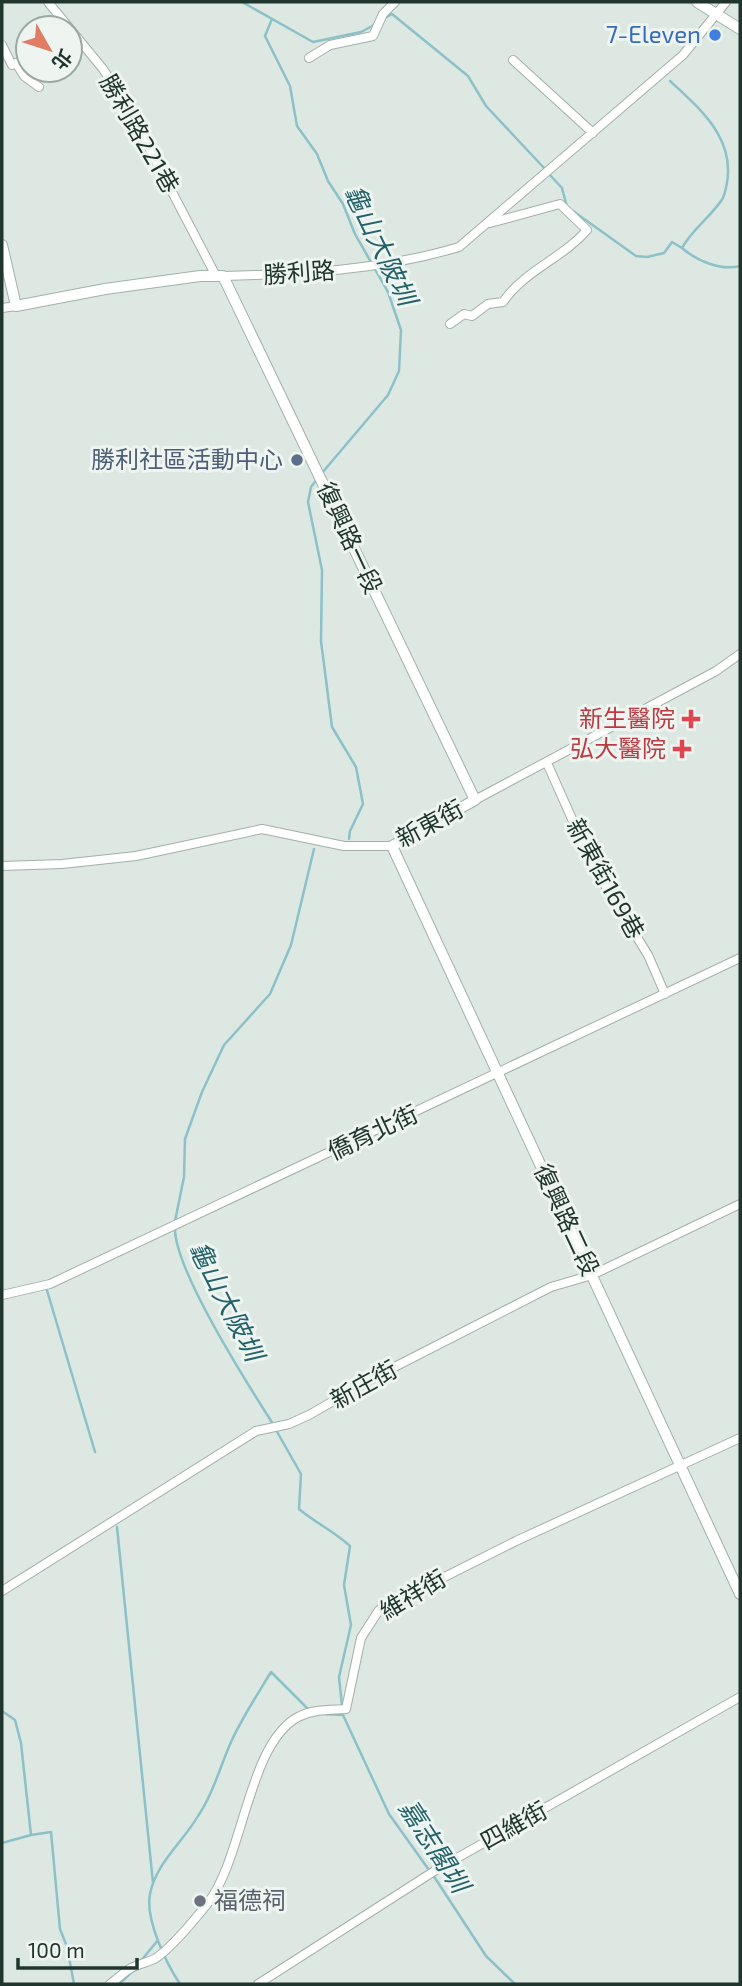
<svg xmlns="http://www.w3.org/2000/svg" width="742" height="1986" viewBox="0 0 742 1986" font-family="'Exo 2','Noto Sans TC',sans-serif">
  <rect width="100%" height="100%" fill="#dee8e3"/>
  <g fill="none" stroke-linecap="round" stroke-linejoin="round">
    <!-- stream -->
    <path stroke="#8bc1c7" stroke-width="2.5" d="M242,2l71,40 48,-10 15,-8
      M385,18l7,-4 76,62 18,30 59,63
      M272,19l-7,17 25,50 7,40 20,28 11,27 15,23 12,30 33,58 13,38 -2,41 -11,24 -66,78
      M670,81c35,32 72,64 53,117 -11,18 -31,31 -41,50 15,13 39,23 58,18
      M549,174l13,14 5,19
      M573,211l63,45 11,1 17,-4 8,-11 10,6
      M318,478l-7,9 -3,15 14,68 -1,71 11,86 24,40 7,37 -13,27 -1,8
      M175,1221l9,-44 1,-38 17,-47 22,-47 46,-51 21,-49 23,-96
      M175,1228c-1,41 73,157 98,196
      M46,1287l49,165
      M276,1430l25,44 -2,35c18,15 33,21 51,37l-6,39 7,40 -12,52 4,38 46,99 40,56
      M117,1527l36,356
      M2,1711l13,9 6,23 10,92 20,-3 9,97 7,18 7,37
      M322,1714l21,1
      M2,1843l29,-8
      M433,1875l53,81 29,28
      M140,1962l18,-22
      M119,1984l15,-14
      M180,1984c-14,-21 -35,-65 -30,-90 6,-31 33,-52 48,-78 15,-22 22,-49 33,-74 11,-24 26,-47 40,-70l38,38"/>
    <defs>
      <path id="street" d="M48,2l55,67 23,35 90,172
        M2,45l10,20 4,-2 8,13 15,11
        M309,58l21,-13 43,-9 10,-22 12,-12
        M513,60l80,73
        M223,276c80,-2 159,-6 236,-29l224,-192 43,-53
        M2,308l14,-2
        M450,324l14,-10 8,2 16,-12 15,-2c22,-32 60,-44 84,-72l-27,-26 -70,19
        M547,763l46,103 55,89 17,39
        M475,800l241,-129 24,-17
        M2,866l60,-2 74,-8 126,-27 82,17h48
        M2,1295l48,-11 690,-326
        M2,1591l254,-160 33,-7 20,-9 66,-38 176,-90 41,-12 148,-71
        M110,1984c7,-5 14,-12 21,-16 8,-4 18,-6 25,-10 15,-10 40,-40 52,-55 36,-47 40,-159 90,-186 15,-8 31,-7 48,-8l15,-71 18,-28 137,-69 224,-103
        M258,1984l178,-114 304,-173"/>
      <path id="secondary" d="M697,2l43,27
        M2,245l14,61 89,-17 95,-13h23l252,524 -83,46 348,748"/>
    </defs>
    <!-- street casing -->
    <use href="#street" stroke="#a2afa9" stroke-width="10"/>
    <!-- secondary casing -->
    <use href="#secondary" stroke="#9fb2aa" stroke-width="12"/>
    <!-- street -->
    <use href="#street" stroke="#fff" stroke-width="8"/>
    <!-- secondary -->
    <use href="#secondary" stroke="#fff" stroke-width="10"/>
  </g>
  <!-- markers -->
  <circle fill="#3f7fe0" stroke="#eef5f1" stroke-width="2.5" cx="715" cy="35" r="7"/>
  <circle fill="#5c6f8a" stroke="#eef5f1" stroke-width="2.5" cx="297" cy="460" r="7"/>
  <g fill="#e0444e" stroke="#eef5f1" stroke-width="2.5">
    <path d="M687.5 708.5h7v7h7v7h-7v7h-7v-7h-7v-7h7z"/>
    <path d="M678.5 738.5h7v7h7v7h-7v7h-7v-7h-7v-7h7z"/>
  </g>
  <circle fill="#6b7280" stroke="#eef5f1" stroke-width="2.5" cx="200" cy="1901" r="7"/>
  <g text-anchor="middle" stroke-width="6" stroke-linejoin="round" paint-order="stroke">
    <!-- shop labels -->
    <g font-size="24" fill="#366cbe" stroke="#eef5f1" text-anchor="end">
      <text x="701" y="43">7-Eleven</text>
    </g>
    <!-- street labels -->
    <g font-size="24" fill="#21352f" stroke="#eef5f1">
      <text transform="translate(139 134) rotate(60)" y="8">勝利路221巷</text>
      <text transform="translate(299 273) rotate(-4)" y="8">勝利路</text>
      <text transform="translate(349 538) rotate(65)" y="8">復興路一段</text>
      <text transform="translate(430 824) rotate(-28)" y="8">新東街</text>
      <text transform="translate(605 879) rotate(61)" y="8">新東街169巷</text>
      <text transform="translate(373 1133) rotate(-25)" y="8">僑育北街</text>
      <text transform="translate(566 1220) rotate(65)" y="8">復興路二段</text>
      <text transform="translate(364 1385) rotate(-29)" y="8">新庄街</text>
      <text transform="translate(413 1595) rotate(-31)" y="8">維祥街</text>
      <text transform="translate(514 1826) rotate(-29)" y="8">四維街</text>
    </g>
    <!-- service labels -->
    <g font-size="24" fill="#4e5e75" stroke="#eef5f1" text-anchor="end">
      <text x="283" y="468">勝利社區活動中心</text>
    </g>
    <!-- health labels -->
    <g font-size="24" fill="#be3a42" stroke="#eef5f1" text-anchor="end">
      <text x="675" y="727">新生醫院</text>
      <text x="666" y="757">弘大醫院</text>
    </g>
    <!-- worship labels -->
    <g font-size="24" fill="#5b616d" stroke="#eef5f1" text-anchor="start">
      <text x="214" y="1909">福德祠</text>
    </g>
    <!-- water labels -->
    <g font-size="26" font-style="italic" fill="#23626a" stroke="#eef5f1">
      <text transform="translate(380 245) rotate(64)" y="9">龜山大陂圳</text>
      <text transform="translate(226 1301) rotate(63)" y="9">龜山大陂圳</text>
      <text transform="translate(434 1846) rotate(57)" y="9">嘉志閣圳</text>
    </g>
  </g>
  <!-- border -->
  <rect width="742" height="1986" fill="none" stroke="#21352f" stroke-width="7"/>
  <!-- north arrow -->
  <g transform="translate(49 49) rotate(129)"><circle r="33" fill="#eef5f1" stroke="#9ca8a3" stroke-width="2"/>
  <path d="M0-5L12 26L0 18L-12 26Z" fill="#e17b62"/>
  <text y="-10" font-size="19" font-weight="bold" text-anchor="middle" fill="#21352f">北</text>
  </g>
  <!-- scale -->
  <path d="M18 1958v10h119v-10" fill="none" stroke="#21352f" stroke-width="3.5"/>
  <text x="28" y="1958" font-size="21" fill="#21352f" stroke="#eef5f1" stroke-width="5" paint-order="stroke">100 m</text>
</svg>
